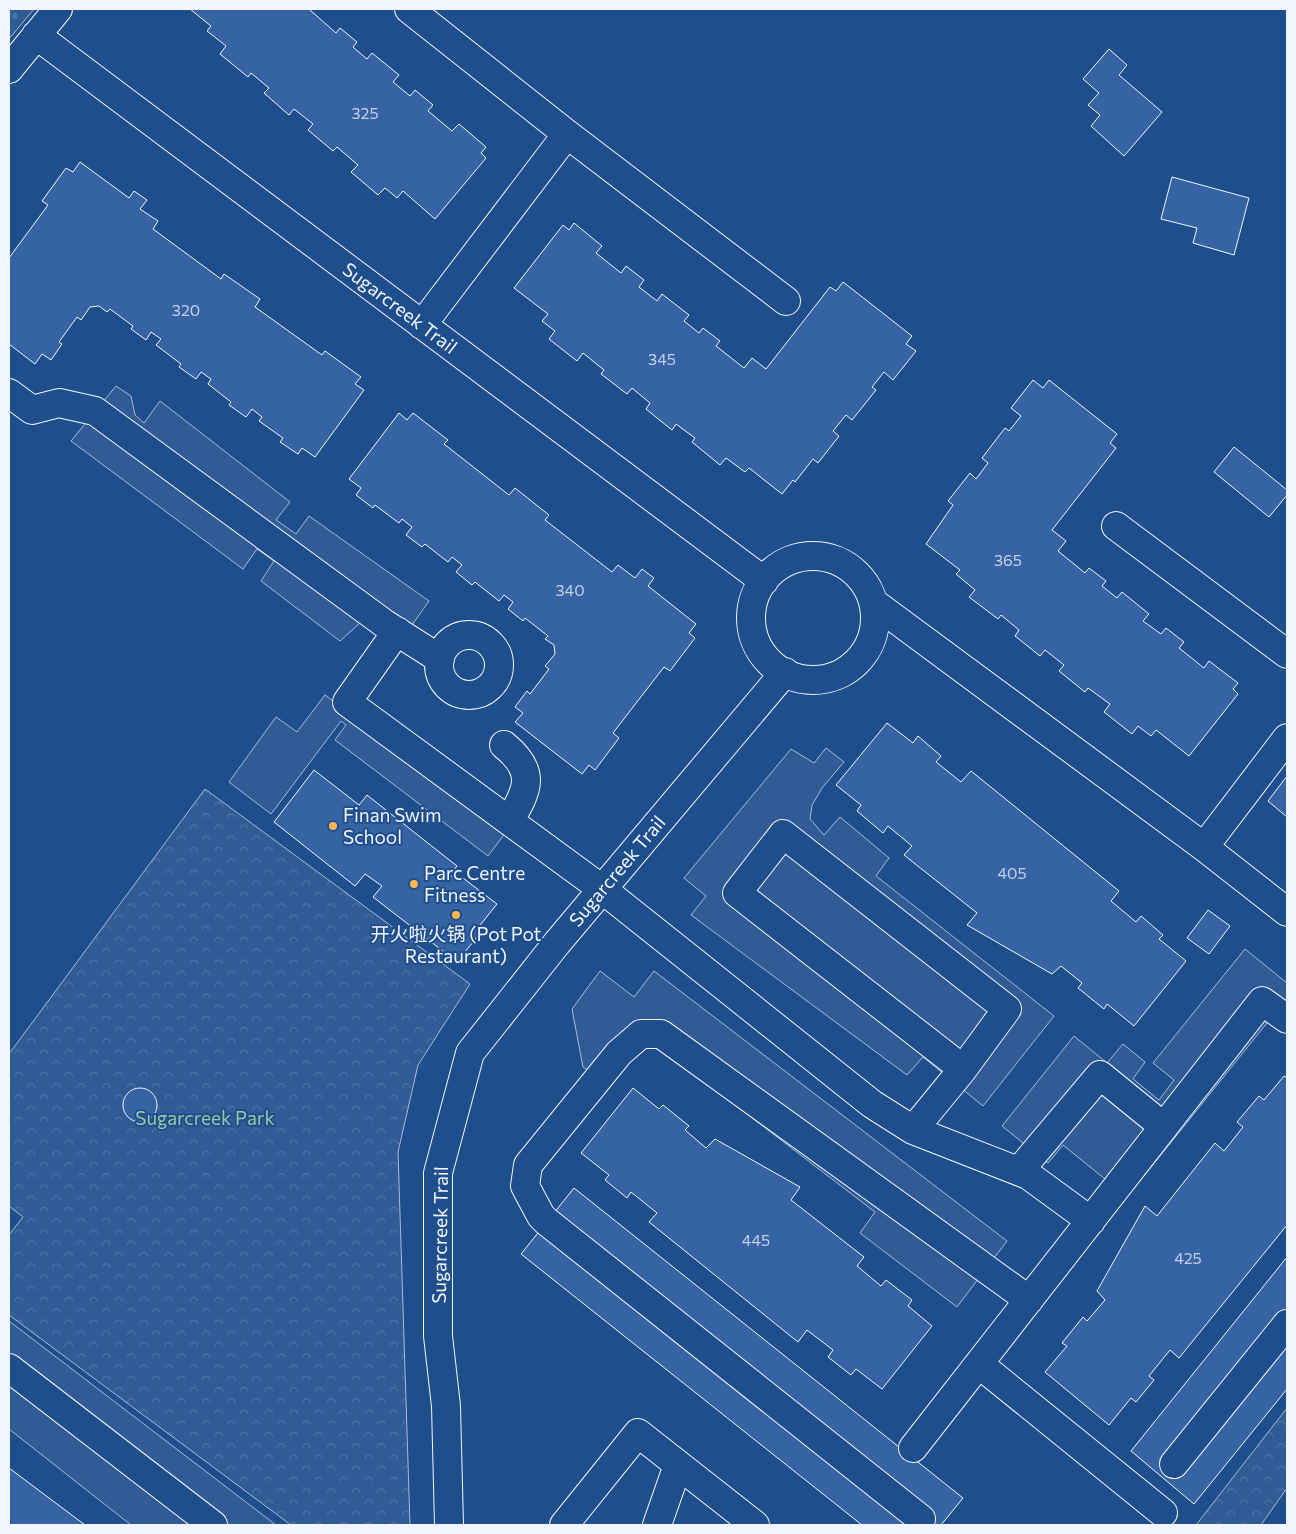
<svg xmlns="http://www.w3.org/2000/svg" width="1296" height="1534" viewBox="0 0 1296 1534" font-family="Commissioner,'Noto Sans SC',sans-serif">
  <defs>
    <pattern id="forest-crowns" width="20" height="18" patternUnits="userSpaceOnUse" patternTransform="scale(1.25)"><rect width="20" height="18" fill="#305b95"/><path d="M2 6a3 3 0 1 1 6 0M12 15a3 3 0 1 1 6 0" fill="none" stroke="#4e73a5"/></pattern>
    <pattern id="cemetery-stones" width="16" height="16" patternUnits="userSpaceOnUse" patternTransform="scale(1.25)"><rect width="16" height="16" fill="#305b95"/><path d="M2 7V4a2 2 0 0 1 4 0v3zM10 15v-3a2 2 0 0 1 4 0v3z" fill="#4e73a5"/></pattern>
  </defs>
  <rect width="100%" height="100%" fill="#1f4e8c"/>
  <!-- built -->
  <path fill="#305b95" stroke="#a8bbd7" d="M116,386l15,10 4,19 9,8 16,-22 130,101 -14,18 20,14 13,-18 120,85 -17,24 -52,-2 -20,18 -79,-60 13,-20 -17,-12 -14,20 -172,-128z
    M325,695l181,137 -18,24 -153,-116 11,-15 -5,-4 -70,93 -42,-32 47,-65 21,15z
    M826,748l18,14 -22,26 -10,17 -2,14 14,16 16,-18 49,41 -13,18 178,140 -71,90 -60,-49 -16,18 -216,-160 15,-19 -22,-18 107,-129 23,14z
    M1245,949l42,34v15l-160,199 -64,-52 -15,18 -46,-37 72,-90 33,27 16,-19 22,18 -12,17 26,21 15,-20 -21,-17z
    M600,971l34,26 20,-26 353,270 -50,66 -97,-74 15,-21 -230,-176 -39,49 -23,-18 -11,-58z
    M9,1321l267,204h-145l-122,-96z"/>
  <!-- forest -->
  <path fill="url(#forest-crowns)" stroke="#a8bbd7" d="M205,789l265,195 -52,81 -20,87 12,373h-119l-282,-210v-80l14,-18 -14,-11v-152z
    M1287,1408v80l-26,37h-65z"/>
  <!-- cemetery -->
  <path fill="url(#cemetery-stones)" stroke="#a8bbd7" d="M9,9h25l-25,30z"/>
  <!-- building -->
  <path fill="#3563a3" stroke="#f2f6ff" d="M190,9h121l-1,1 26,23 4,-5 17,14 -4,5 14,12 5,-6 27,22 -6,7 17,14 5,-6 18,15 -5,6 24,20 7,-7 27,23 -5,6 5,5 -51,61 -32,-28 -6,7 -12,-10 -7,7 -27,-23 7,-7 -21,-18 -4,4 -25,-21 5,-6 -19,-15 -5,6 -25,-22 5,-5 -18,-15 -3,4 -28,-23 6,-8 -19,-15 4,-5z
    M1109,49l18,16 -8,10 43,37 -38,44 -33,-30 9,-11 -12,-10 11,-12 -16,-14z
    M80,162l49,36 5,-7 13,9 -7,9 18,12 -5,8 68,50 3,-5 36,25 -5,8 67,48 3,-4 36,26 -6,7 9,6 -49,67 -13,-9 -4,6 -18,-12 3,-4 -24,-17 3,-4 -10,-8 -6,8 -17,-12 2,-3 -23,-18 3,-5 -10,-7 -5,7 -17,-12 2,-3 -25,-19 5,-6 -10,-7 -5,8 -15,-11 2,-3 -23,-17 -3,3 -8,-6 -9,1 -9,13 -4,-3 -18,25 3,2 -11,16 -9,-6 -7,10 -26,-20v-86l39,-53 -6,-4 24,-33 7,4z
    M1172,177l77,21 -15,57 -41,-12 4,-15 -36,-9z
    M574,223l28,23 -6,7 25,20 5,-7 18,14 -5,7 18,14 5,-7 27,21 -5,6 15,12 4,-5 17,13 -4,5 28,22 8,-10 14,11 64,-82 6,4 7,-9 69,54 -6,8 10,7 -23,29 -9,-8 -12,15 4,3 -24,30 -6,-5 -13,16 6,5 -21,27 -5,-4 -18,23 -2,-2 -11,14 -33,-26 -4,4 -19,-14 -6,7 -28,-23 3,-4 -19,-14 -4,6 -26,-21 4,-6 -18,-15 -5,6 -26,-20 3,-4 -21,-17 -6,8 -28,-22 6,-8 -13,-10 6,-7 -34,-26 49,-63 6,5z
    M1033,380l10,8 6,-8 68,54 -7,9 6,5 -64,82 14,11 -8,10 27,22 4,-5 17,13 -4,5 15,12 5,-6 27,22 -6,7 18,13 5,-6 18,14 -5,6 25,20 5,-7 29,22 -5,6 5,5 -49,62 -33,-26 -5,6 -13,-10 -6,8 -28,-22 6,-8 -22,-16 -3,4 -26,-21 5,-6 -19,-15 -5,6 -25,-20 4,-6 -18,-15 -3,4 -29,-22 6,-7 -19,-16 4,-4 -34,-26 27,-39 -5,-4 22,-28 6,6 12,-16 -6,-5 23,-30 4,3 12,-15 -10,-8z
    M399,413l8,7 6,-7 35,27 -4,4 65,51 6,-7 34,27 -4,5 67,52 6,-7 17,13 7,-9 12,9 -6,8 48,38 -7,9 6,5 -25,33 -6,-4 -51,66 6,5 -24,32 -6,-5 -7,9 -67,-52 8,-9 -8,-6 12,-16 3,3 19,-25 -4,-3 10,-12 -1,-9 -9,-6 3,-3 -23,-18 -2,3 -15,-12 5,-7 -9,-7 -5,6 -24,-19 -3,3 -16,-13 6,-7 -10,-8 -4,5 -23,-18 -3,3 -16,-12 6,-8 -10,-8 -3,4 -24,-18 -2,3 -17,-13 5,-7 -12,-9z
    M1234,447l53,43v5l-18,22 -55,-45z
    M887,723l26,20 5,-7 23,20 -5,6 25,20 10,-11 148,120 -8,10 25,21 5,-6 22,19 -4,4 27,22 -52,65 -27,-22 -3,5 -26,-21 4,-5 -21,-17 -9,8 -85,-49 10,-12 -73,-58 8,-9 -24,-20 -5,7 -26,-22 4,-6 -25,-20z
    M314,770l45,35 8,-10 90,71 -7,9 10,7 3,-4 34,26 -20,25 4,3 -24,30 -84,-65 9,-11 -17,-12 -10,12 -81,-64z
    M1287,776v41l-19,-16z
    M1208,910l22,16 -21,28 -22,-16z
    M1284,1076l3,2v147l-108,133 -9,-8 -21,26 5,4 -18,22 -5,-4 -22,27 -64,-53 22,-26 -5,-3 21,-26 4,4 18,-21 -8,-9 48,-85 12,10 58,-73 9,8 19,-24 -6,-5 22,-26 5,4z
    M633,1088l26,21 4,-4 26,21 -4,4 21,18 9,-9 85,48 -9,13 73,57 -7,9 24,20 5,-6 26,20 -4,6 24,20 -50,63 -26,-20 -5,6 -23,-18 5,-7 -26,-20 -9,12 -149,-120 8,-9 -26,-21 -4,6 -22,-18 4,-5 -28,-22z
    M123 1105a17 17 0 1 1 34 0a17 17 0 1 1-34 0Z
    M574,1188l389,310 -22,27h-79l-341,-271z
    M1287,1257v132l-93,115 -63,-53z
    M9,1468l76,57h-76z"/>
  <g fill="none" stroke-linecap="round" stroke-linejoin="round">
    <defs>
      <path id="minor" d="M409,9l158,125 219,167
        M36,35l728,546
        M9,69l49,-60
        M422,325l145,-191
        M9,393l23,17 27,-7 36,8 290,213 55,35
        M1116,526l171,128
        M751 618a62 62 0 1 1 124 0a62 62 0 1 1-124 0Z
        M874,603l330,244 83,65
        M397,631l-50,71 255,187 270,215 41,26 115,45 63,46
        M439 665a30 30 0 1 1 60 0a30 30 0 1 1-60 0Z
        M504,745c32,26 25,44 5,76
        M1204,847l83,-109
        M913,1130l50,-61 44,-60 -224,-175 -46,59 226,176
        M1019,1171l81,-96 64,52
        M979,1364l184,149
        M9,1368l204,157
        M913,1448l349,-447 25,18
        M1174,1464l113,-140
        M921,1519l-375,-298 -5,-5 -16,-30 3,-21 91,-112 22,-19h20l368,266
        M449,1525l-3,-119 -8,-70v-163l32,-120 87,-110 228,-271
        M564,1525l74,-92 117,92
        M657,1525l21,-60"/>
    </defs>
    <!-- minor casing -->
    <use href="#minor" stroke="#f2f6ff" stroke-width="30"/>
    <!-- minor -->
    <use href="#minor" stroke="#1f4e8c" stroke-width="28"/>
  </g>
  <!-- markers -->
  <g fill="#ffb74d" stroke="#1f4e8c" stroke-width="2">
    <circle cx="333" cy="826" r="5"/>
    <circle cx="414" cy="884" r="5"/>
    <circle cx="456" cy="915" r="5"/>
  </g>
  <g text-anchor="middle" stroke-width="4" stroke-linejoin="round" paint-order="stroke">
    <!-- number labels -->
    <g font-size="16" fill="#c3d1e8">
      <text x="365" y="119">325</text>
      <text x="186" y="316">320</text>
      <text x="662" y="365">345</text>
      <text x="1008" y="566">365</text>
      <text x="570" y="596">340</text>
      <text x="1012" y="879">405</text>
      <text x="756" y="1246">445</text>
      <text x="1188" y="1264">425</text>
    </g>
    <!-- street labels -->
    <g font-size="19" fill="#f2f6ff" stroke="#1f4e8c">
      <text transform="translate(400 308) rotate(37)" y="7">Sugarcreek Trail</text>
      <text transform="translate(617 871) rotate(-50)" y="7">Sugarcreek Trail</text>
      <text transform="translate(440 1235) rotate(-89)" y="7">Sugarcreek Trail</text>
    </g>
    <!-- poi labels -->
    <g font-size="19" fill="#f2f6ff" stroke="#1f4e8c" text-anchor="start">
      <text x="343" y="822">Finan Swim<tspan x="343" dy="22">School</tspan></text>
      <text x="424" y="880">Parc Centre<tspan x="424" dy="22">Fitness</tspan></text>
      <text x="456" y="941" text-anchor="middle">开火啦火锅 (Pot Pot<tspan x="456" dy="22">Restaurant)</tspan></text>
    </g>
    <!-- park labels -->
    <g font-size="19" fill="#97c8a6" stroke="#1f4e8c">
      <text x="205" y="1125">Sugarcreek Park</text>
    </g>
  </g>
  <!-- border -->
  <rect width="1296" height="1534" fill="none" stroke="#f2f6ff" stroke-width="20"/>
</svg>
